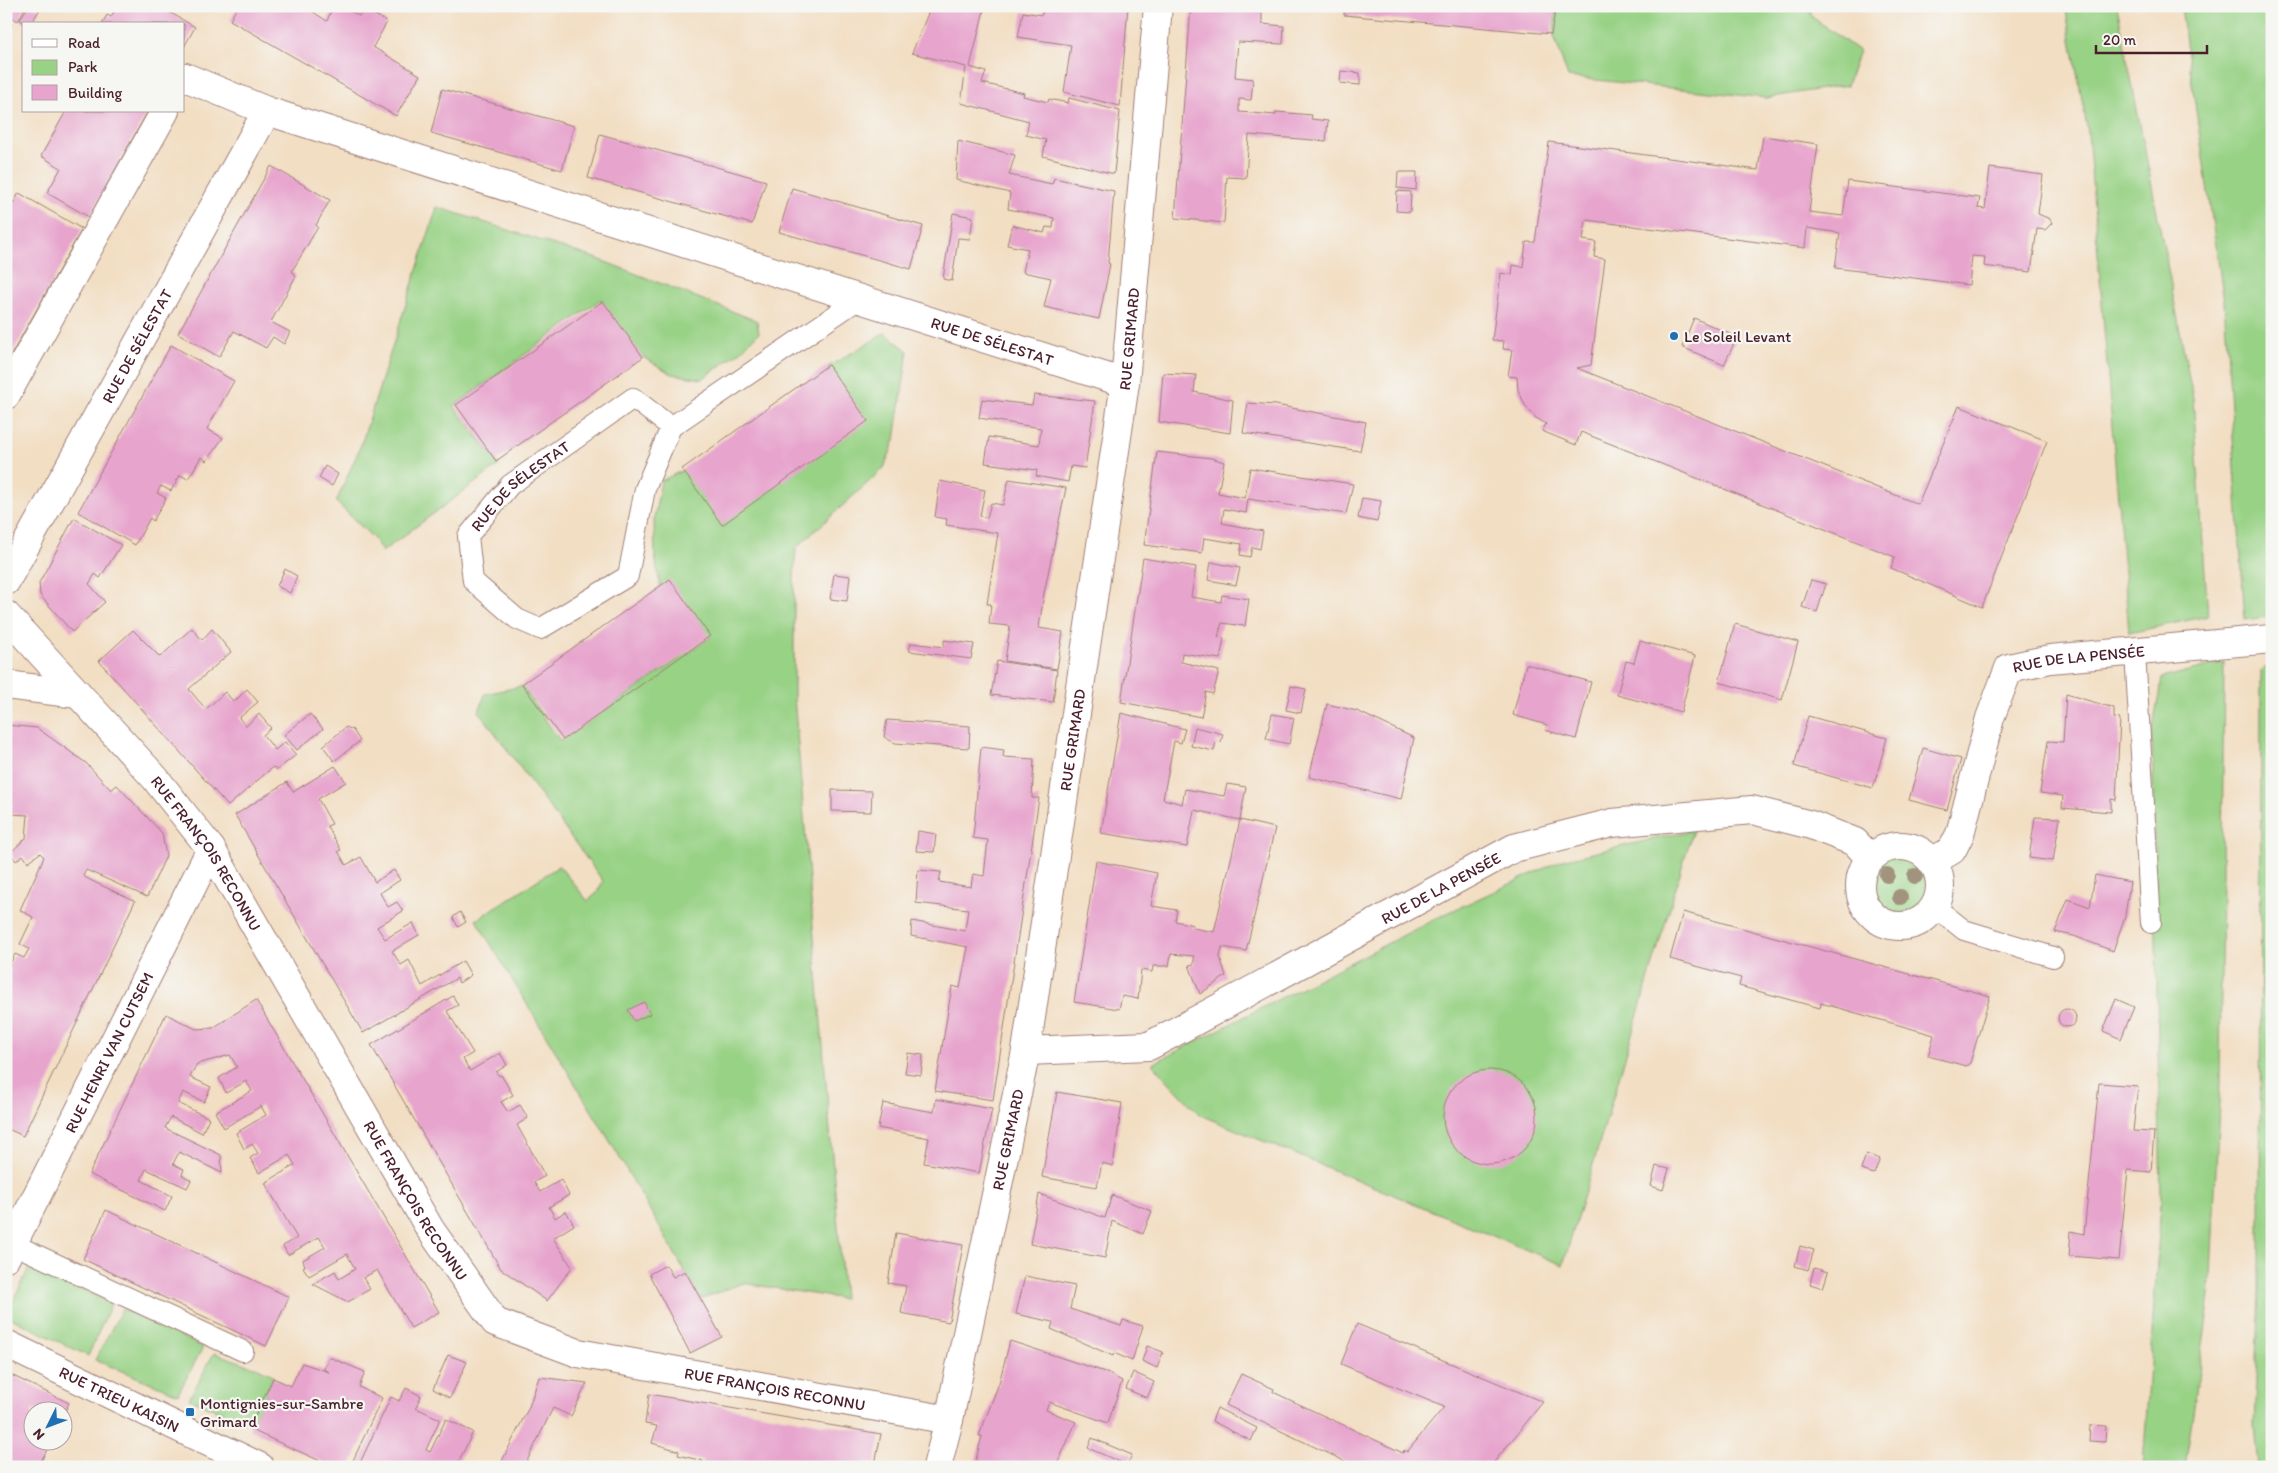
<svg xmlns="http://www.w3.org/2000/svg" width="2278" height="1473" viewBox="0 0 2278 1473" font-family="Itim,sans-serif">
  <rect width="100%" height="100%" fill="#f6f6f2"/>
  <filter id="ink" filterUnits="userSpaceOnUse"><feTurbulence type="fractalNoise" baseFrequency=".02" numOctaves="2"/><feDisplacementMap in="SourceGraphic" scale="10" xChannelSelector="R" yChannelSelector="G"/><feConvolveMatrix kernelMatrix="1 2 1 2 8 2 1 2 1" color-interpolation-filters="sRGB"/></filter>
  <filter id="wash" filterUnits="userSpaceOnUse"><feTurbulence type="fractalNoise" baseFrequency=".0096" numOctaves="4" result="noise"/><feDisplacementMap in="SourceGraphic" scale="20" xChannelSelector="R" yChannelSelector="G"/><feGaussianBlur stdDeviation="1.12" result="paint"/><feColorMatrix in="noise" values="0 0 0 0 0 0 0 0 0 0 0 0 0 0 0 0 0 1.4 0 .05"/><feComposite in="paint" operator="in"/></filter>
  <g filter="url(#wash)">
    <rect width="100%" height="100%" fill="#f2dec3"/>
    <!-- green -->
    <path fill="#98d285" stroke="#717858" d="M1556,6h253l3,11 47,34 -12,34 -81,13 -198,-21 -14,-41z
      M2065,6h52l76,392 15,218 -79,17 -41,-500z
      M2184,6h54l34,5v605l-27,4 -21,-319 -43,-293z
      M437,207l161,52 159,62 2,12 -18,18 -39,28 -30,-5 -31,-18 -41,-56 -146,106 45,59 -117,87 -8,-13 -38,-37 25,-57z
      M885,333l23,18 -13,89 -11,28 -88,80 -2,29v120l50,602 -101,-16 -42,16 -87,-151 -138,-228 83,-54 29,35 9,-8 6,-12 -124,-170 6,-17 37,-8 38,55 150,-103 -38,-55 -11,8 -6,-34 -1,-37 7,-39 24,-12 141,-101z
      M2224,662l-4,420 -10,215 -25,170h-42l18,-265 -9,-470 10,-54z
      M2272,662v805h-14l-4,-43 6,-133 1,-620z
      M1693,830l-130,435 -363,-150 -48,-51 291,-149 119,-55z
      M1860 887a40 40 0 1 1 80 0a40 40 0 1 1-80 0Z
      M31,1264l80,40 -23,52 -77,-38 -3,-7z
      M122,1309l81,38 -25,47 -83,-34z
      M214,1353l44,15 15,7v3l-21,46 -63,-25z"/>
    <g id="blocks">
      <!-- building -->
      <path fill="#e7a4cd" d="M6,6h20l-8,15 -12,-7z
        M28,6l12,3 -9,15h-5l-6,-4z
        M117,6h42l36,21 -11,20v-23h-82l5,-9 4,2z
        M238,6h66l23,15 6,-15h9l17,10 5,-8 23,14 -14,25 47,28 -24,41 -166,-96z
        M931,6h54l-15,61 16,5 -4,11 42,10 -1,3 25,6 1,-3 19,4 1,-5 51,13 -6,63 -71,-18 3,-16 -20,-5 3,-14 -68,-18 5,-36 -54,-14z
        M1043,6h85l-8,100 -56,-14 7,-47 -53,-8 5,-25 19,3z
        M1191,6h71v18l22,2 -1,18 -45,-2 -3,35 18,2 -2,21 -12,-1v13l37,3v-3l36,3 -1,4 17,2 -2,20 -77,-6 -3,43 -19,-1 -3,46 -49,-5z
        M1345,6h211l-5,28 -207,-19z
        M6,22l6,3 -6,10z
        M1341,71l19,2v12l-20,-2z
        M442,89l132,37 -12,44 -131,-37z
        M66,111h82l-59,106 -42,-24 14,-25 -20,-12z
        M600,134l166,47 -14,43 -164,-46z
        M1763,136l55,8 -9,68 34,4 5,-35 132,17 -2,10 7,1 5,-41 53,7 -5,39 12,5 2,4 -7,7 -8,-1 -6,43 -47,-6 1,-9 -13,-1 -3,29 -134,-17 5,-35 -33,-5 -2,20 -219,-28 -3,20 13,2 -2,15 11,2 -14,106 -14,3 341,136 41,-98 88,35 -65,166 -91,-39 4,-11 -314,-125 -5,13 -34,-14 4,-7 -10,-6 -11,-13 -7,-15 -1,-13 -9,-1 4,-26 -9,-1 1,-8 -12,-1 9,-67 11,2 1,-10 10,2 3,-25h9l14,-100 209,28z
        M958,141l57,14 -6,20 43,9 2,-6 60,13 -6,72 2,1 -11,55 -55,-12 7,-29 -28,-6 5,-23 -21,-4 5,-20 32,8 2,-6 7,1 1,-10 -46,-9 2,-16 -54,-13z
        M271,166l59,34 -14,25 2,2 -26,44 4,5 -25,46 19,10 -6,12 -11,-7 -7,11 -32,-17 -15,26 -41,-24z
        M1398,172h19l-1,18 -19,-2z
        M792,188l131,38 -12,43 -132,-37z
        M1397,191l14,1 -1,20 -14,-1z
        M19,193l63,36 -76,135v-148z
        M953,213l20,4 -3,22 -12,-1 -6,43 -9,-2z
        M603,301l40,56 -147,104 -40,-56z
        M1694,318l43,19 -13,28 -42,-18z
        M171,345l63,36 -27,48 16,9 -17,23 -5,-4 -13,22 -8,-4 -9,16 -10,-5 -4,7 9,5 -13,23 -3,-3 -15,27 -57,-33z
        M828,365l40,56 -146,104 -40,-56z
        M1163,373l33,2 -2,17 39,8 -3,33 -71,-11z
        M1034,395l61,6 -10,67 -14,-2 -3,16 -32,-6 1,-6 -52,-7 4,-26 50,8 2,-17 -62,-10 3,-19 50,6z
        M1248,403l28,2 90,17 -6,29 -117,-18z
        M1157,452l54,6 13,4 -6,31 27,5 5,-30 103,16 -7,30 -98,-15 -2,14 -22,-4 -2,14 41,8 -3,18 -8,-2 -2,10 -10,-2 2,-11 -38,-6 -2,15 -58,-8z
        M325,466l13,8 -6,12 -13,-8z
        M1009,479l57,9 -22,105 -5,35 24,4 -6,37 -52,-8 5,-35 -21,-2 2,-20h-4l11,-71 -52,-8 1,-6 -12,-2 5,-36 45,9 -5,26 7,2 4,-15 12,2z
        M1362,498l19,3 -4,21 -19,-4z
        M74,518l47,27 -21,33 -5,-4 -6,10 16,18 -33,30 -32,-37 -1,-12z
        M1143,558l53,9 -5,30 30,5 1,-7 27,4 -4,27 -23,-3 -4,14 6,1 -4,21 -38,-6 -1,9 38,9 -6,23 -7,-2 -5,25 -80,-15z
        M1211,562l29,6 -4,17 -28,-5z
        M285,569l12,7 -7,17 -13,-7z
        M834,574l16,2 -3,25 -17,-2z
        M670,579l40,57 -147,104 -41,-56z
        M1811,580l15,4 -9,28 -15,-5z
        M1735,624l63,18 -16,58 -63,-18z
        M192,628l10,12 10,-11 19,23 -42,37 8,10 9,10 19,-17 9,10 13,-13 11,13 -19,16 7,8 13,-12 12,14 -8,7 9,11 3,4 10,-8 11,13 -19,15 -4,-3 -45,39 -129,-145 34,-31 27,27z
        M944,640l30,4 -3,15 -62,-8 2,-8 33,4z
        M1640,641l55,15 -14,56 -64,-17 9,-34 8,2z
        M997,661l60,9 -4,32 -62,-7z
        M1526,664l65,18 -15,57 -31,-9 2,-5 -34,-10z
        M1291,686l15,3 -5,24 -15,-3z
        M2066,694l48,14v10l6,1 -4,81 -5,-1v13l-49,-4 1,-12 -23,-3 8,-52 15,1z
        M1327,704l30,7 57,27 -13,61 -92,-22z
        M1121,713l64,16 -4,14 -7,-2 -11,58 19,5 3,-15 39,7 3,-12 19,3 -6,33 -46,-10 -7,37 -86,-14z
        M310,714l13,15 -26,21 -13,-15z
        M1272,714l22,4 -5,26 -23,-5z
        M1808,716l79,22 -14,50 -79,-22z
        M887,720l83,6 -1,22 -74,-5 -11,-6z
        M6,725l31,3 49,35 25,27 6,-5 45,48 4,23 -19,41 -61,-27 -3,6 7,4 45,21 -112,235 -17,-8v-156l9,-18 9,4 5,-9 -9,-5 13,-27 -13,-7 24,-53 -4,-4 -12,9 -5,-7 -7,6 -6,-8 16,-15 2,-23 -18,-1 2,-13 -6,-1z
        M346,727l7,3 7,11 -26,20 -11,-15z
        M1195,727l28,7 -2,8 -5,-1 -2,10 -23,-5z
        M981,747l23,3 -1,7 31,2 -2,39h7l-46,302 -58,-9 17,-105 8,2 8,-41 -57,-11 1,-15 53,10 3,-22 -52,-6 2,-33 23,2 -2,10 32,5 2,-13 11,2 4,-36 -15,-2z
        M1923,748l38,11 -14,51 -38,-10z
        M335,766l11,16 -28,17 14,25 -5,2 14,24 -3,1 8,14 15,-8 14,25 19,-12 6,10 -20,13 8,14 9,-5 6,9 -26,16 8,12 28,-16 6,12 -27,16 9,14 8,-5 13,26 41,-25 8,14 -12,8 -2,-5 -94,55 -128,-218 52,-33 6,10z
        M832,790l40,1 -1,21 -39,-1z
        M2035,817l25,1 -7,43 -24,-3z
        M1240,820l35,8 -29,123 -24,-4 -2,10 6,19 -26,18 -11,-29 5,-1v-8l-23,-2 -2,12h-16l-1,6 -11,-2 -3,29 -16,-3 -3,13 -45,-7 22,-141 61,12 -6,33 26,4 -2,11 18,4v3l21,4z
        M918,831l18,3 -2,18 -18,-1z
        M2095,875l35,7 -5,34 -12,35 -39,-15 -19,-4 13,-33 22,8z
        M460,912l6,10 -8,5 -5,-10z
        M1683,912l307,84 -20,67 -4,3 -38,-10 6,-21 -113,-32 -1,5 -81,-22 2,-8 -71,-19z
        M453,996l5,9 -11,6 26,42 -10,6 7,12 30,-18 7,12 -11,7 3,4 2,-1 12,20 -12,7 7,10 12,-7 8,13 -11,7 28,51 -11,6 6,10 21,-12 8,15 -20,12 6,11 11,-7 8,14 -21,13 19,29 -25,34 -46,-32 -130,-224z
        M2116,999l18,8 -13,32 -18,-8z
        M256,1000l183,312 -28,16 -34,-58 -14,8 7,11 -22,13 -35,-18 22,-13 4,8 16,-10 -8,-15 -38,22 -6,-9 2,-1 -2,-6 22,-13 -6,-10 -31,18 -5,-9 14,-8 -32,-55 30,-18 -6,-10 -30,18 -9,-15 8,-5 -6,-9 -8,5 -8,-16 30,-18 -5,-9 -37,22 -9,-16 37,-21 -6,-10 -20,12 -7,-15 18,-11 -7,-12 -33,9 -7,13 21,10 -7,15 -21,-10 -5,11 31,15 -7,15 -31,-16 -6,11 56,27 1,18 -43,-21 -6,12 11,5 -2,6 9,5 -4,8 -41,-19 -5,11 31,16 -7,15 -76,-37 77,-160 30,15 17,-1z
        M644,1002l6,12 -16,7 -6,-11z
        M2058 1018a9 9 0 1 1 18 0a9 9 0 1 1-18 0Z
        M908,1053l15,2 -2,20 -16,-2z
        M1443 1117a47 47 0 1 1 94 0a47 47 0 1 1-94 0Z
        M2099,1083l39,3 -5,45 21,1 -3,40 -23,-2 -9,90 -50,-4 2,-25 13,3z
        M1057,1092l65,11 -9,63 -11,-3 -5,24 -55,-10z
        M936,1099l56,10 -13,64 -55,-10 5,-25 -51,-10 5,-25 51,9z
        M1866,1154l14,5 -6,15 -13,-4z
        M1656,1166l13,3 -6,21 -12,-4z
        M1039,1194l66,24 7,-23 40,16 -9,23 -31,-13 -7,37 -75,-14z
        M106,1210l183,87 -23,49 -183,-87z
        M896,1233l67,12 -14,77 -48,-9 5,-27 -18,-3z
        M1800,1246l14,4 -6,20 -13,-4z
        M666,1265l7,12 12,-6 37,66 -32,16 -41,-79z
        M1814,1268l14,4 -5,16 -13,-4z
        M1025,1276l50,10 -5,23 51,17 2,-6 20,6 -11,35 -18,-8 -1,3 -62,-27 2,-7 -37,-8z
        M1357,1324l186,78 -53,65h-133l-131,-62 15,-31 33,15 -1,3 130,61 1,-3 3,2 37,-45 -103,-43z
        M1010,1341l95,31 17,9 -14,42 -59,-21 -3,8 30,12 -20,45 -10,-4 -1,4h-71l8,-31h-3l20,-53z
        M1147,1346l16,6 -6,16 -15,-7z
        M448,1355l19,7 -17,36 -17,-9z
        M329,1357l36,15 -6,15 23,11 -32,69h-16l-85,-38 24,-51 18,8 11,-23 27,9 -5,-3z
        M1133,1372l21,10 -7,16 -21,-9z
        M7,1373l62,30 -7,14v-7h-30v30h20l-14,27h-32v-21l5,-9 -5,-2z
        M539,1377l48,6 -16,33 -18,-8 -29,59h-25l30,-60z
        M406,1388l15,8 -5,12 24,11 -14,31 4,2 16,-33 27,13 -17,35h-98l33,-70 8,4z
        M649,1394l232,40 -6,30 -10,-2 -1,5 -162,-2 1,-4 -25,-6 1,-4 -27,-8 5,-17 -12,-2z
        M1217,1408l40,20 -6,13 -39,-20z
        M2090,1425l16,1 -1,16 -16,-1z
        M1092,1438l40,17 -5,10 -39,-17z"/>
    </g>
  </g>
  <g filter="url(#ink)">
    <use href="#blocks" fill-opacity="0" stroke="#9e7e77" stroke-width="1"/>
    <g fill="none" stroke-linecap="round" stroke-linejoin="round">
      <defs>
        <g id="lane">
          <path id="s1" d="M671,427l-26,62 -17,87 -88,53 -23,-10 -44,-38 -5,-45 42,-51 123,-87 38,29 188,-128"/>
          <path d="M2135,652l16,271"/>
          <path d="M1935,907l29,23 89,27"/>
          <path d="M13,1244l230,107"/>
        </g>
        <g id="street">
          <path id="s2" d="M184,78l1,-1 82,34 858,272"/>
          <path d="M6,395l159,-284"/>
          <path id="s3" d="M6,581l261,-470"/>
          <path id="s4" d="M6,615l149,163 56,71 219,380 65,93 83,31 371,67"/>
          <path d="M6,685l72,9"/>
          <circle cx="1900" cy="886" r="40"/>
          <path id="s5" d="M1932,862l20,-12 8,-16 30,-116 19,-50 41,-9 222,-20"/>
          <path id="s6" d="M1026,1051l123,-5 365,-198 98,-25 140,-13 59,15 44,17 15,16"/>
          <path id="s7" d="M6,1257l205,-408"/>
        </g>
        <g id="secondary">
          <path id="s8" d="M6,1344l254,123"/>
          <path id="s9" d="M937,1467l12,-47 77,-369 99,-668 33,-377"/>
        </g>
      </defs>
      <!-- lane casing -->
      <use href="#lane" stroke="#9e7e77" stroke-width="22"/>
      <!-- street casing -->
      <use href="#street" stroke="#9e7e77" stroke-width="30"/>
      <!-- secondary casing -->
      <use href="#secondary" stroke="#9e7e77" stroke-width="30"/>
      <!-- lane -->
      <use href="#lane" stroke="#fff" stroke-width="20"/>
      <!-- street -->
      <use href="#street" stroke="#fff" stroke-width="28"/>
      <!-- secondary -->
      <use href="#secondary" stroke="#fff" stroke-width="28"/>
    </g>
    <!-- trees -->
    <g fill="#a2937e">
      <circle cx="1887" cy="875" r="8"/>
      <circle cx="1915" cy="876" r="8"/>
      <circle cx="1900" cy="897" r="8"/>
    </g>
  </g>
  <!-- markers -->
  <g fill="#1f6fb2" stroke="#f6f6f2" stroke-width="2">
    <circle cx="1674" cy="336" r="5"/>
    <rect x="185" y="1407" width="10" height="10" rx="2.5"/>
  </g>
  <g text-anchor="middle" stroke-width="4.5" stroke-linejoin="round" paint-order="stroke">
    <!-- poi labels -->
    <g font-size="16" fill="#4a1f2b" stroke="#f6f6f2" text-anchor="start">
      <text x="1684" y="342">Le Soleil Levant</text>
      <text x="200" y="1409">Montignies-sur-Sambre<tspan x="200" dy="18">Grimard</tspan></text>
    </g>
    <!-- street labels -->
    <g font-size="16" fill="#4a1f2b" stroke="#f6f6f2">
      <text dy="6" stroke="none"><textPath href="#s9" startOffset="1145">RUE GRIMARD</textPath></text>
      <text dy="6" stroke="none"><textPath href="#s2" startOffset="851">RUE DE SÉLESTAT</textPath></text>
      <text dy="6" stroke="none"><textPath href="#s3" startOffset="269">RUE DE SÉLESTAT</textPath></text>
      <text dy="6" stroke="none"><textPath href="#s1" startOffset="460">RUE DE SÉLESTAT</textPath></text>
      <text dy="6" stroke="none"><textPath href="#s5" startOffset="285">RUE DE LA PENSÉE</textPath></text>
      <text dy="6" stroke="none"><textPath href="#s9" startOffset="740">RUE GRIMARD</textPath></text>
      <text dy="6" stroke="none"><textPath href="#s4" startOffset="312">RUE FRANÇOIS RECONNU</textPath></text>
      <text dy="6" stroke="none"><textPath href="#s6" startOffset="455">RUE DE LA PENSÉE</textPath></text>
      <text dy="6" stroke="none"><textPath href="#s7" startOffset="229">RUE HENRI VAN CUTSEM</textPath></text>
      <text dy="6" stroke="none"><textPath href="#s9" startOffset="335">RUE GRIMARD</textPath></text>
      <text dy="6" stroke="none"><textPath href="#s4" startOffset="718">RUE FRANÇOIS RECONNU</textPath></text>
      <text dy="6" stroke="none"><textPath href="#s4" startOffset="1152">RUE FRANÇOIS RECONNU</textPath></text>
      <text dy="6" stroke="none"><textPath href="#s8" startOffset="126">RUE TRIEU KAISIN</textPath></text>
    </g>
  </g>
  <!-- margin -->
  <rect width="2278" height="1473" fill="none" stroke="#f6f6f2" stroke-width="25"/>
  <!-- legend -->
  <rect x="22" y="22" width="162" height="90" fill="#f6f6f2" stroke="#b1a0a2"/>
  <rect x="32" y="39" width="25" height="8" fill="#ffffff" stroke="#b1a0a2"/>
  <text x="68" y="48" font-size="15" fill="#4a1f2b">Road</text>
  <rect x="32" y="60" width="25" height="15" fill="#98d285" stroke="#b1a0a2"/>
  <text x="68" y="72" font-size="15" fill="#4a1f2b">Park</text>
  <rect x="32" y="85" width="25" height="15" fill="#e7a4cd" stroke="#b1a0a2"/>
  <text x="68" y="98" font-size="15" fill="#4a1f2b">Building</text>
  <!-- north arrow -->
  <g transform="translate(48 1426) rotate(228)"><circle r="24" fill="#f6f6f2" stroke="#b1a0a2"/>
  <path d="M0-4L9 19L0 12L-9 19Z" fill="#1f6fb2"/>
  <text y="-8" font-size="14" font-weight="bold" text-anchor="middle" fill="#4a1f2b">N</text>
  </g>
  <!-- scale -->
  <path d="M2096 45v8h111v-8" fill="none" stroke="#4a1f2b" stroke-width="2.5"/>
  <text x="2103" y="45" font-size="15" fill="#4a1f2b" stroke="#f6f6f2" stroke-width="4" paint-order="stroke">20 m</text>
</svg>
